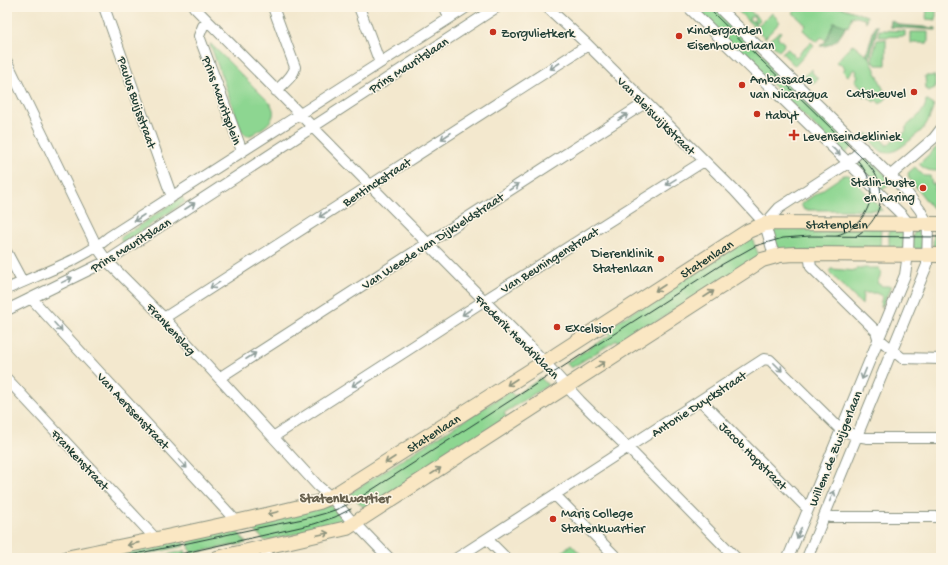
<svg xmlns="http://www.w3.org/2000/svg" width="948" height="565" viewBox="0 0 948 565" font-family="'Gochi Hand',sans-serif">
  <rect width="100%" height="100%" fill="#fcf5e5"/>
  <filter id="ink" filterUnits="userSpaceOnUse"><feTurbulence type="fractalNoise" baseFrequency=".025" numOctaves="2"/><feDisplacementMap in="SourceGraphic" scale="8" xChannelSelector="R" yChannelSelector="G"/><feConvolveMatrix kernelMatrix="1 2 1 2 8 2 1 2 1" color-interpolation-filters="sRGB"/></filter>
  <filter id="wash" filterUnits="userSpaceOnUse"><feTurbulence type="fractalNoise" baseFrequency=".012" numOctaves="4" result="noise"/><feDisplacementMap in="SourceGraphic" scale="16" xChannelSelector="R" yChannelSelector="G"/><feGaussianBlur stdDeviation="0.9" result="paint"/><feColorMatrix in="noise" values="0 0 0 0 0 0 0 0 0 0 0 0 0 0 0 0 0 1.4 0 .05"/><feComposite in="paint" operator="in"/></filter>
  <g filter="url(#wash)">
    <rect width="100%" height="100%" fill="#f3e8ce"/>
    <!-- green -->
    <path fill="#8dd691" stroke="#568a62" d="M693,7h22l140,137 -11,11z
      M738,7h8l14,13 -3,3 -3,-2 1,-4 -2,-1 -3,1 -1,3 4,1 3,3 -2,3 -18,-18z
      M795,7h45l27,9 -1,6 -1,-3 -13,-3 -4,11 -14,-5 -8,19 -4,-4 -6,5 -13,-12 3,-5 -13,-12 4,-4z
      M927,7h9v13l-10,-1z
      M772,13l8,9 -15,16 -10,-10z
      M879,30l26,1v5l-27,1z
      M780,31l1,1 -3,4v2l6,5 -1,4 -4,4 -11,-10z
      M911,32h17v11h-17z
      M886,39v26h-10l-4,-6 5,-19z
      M811,42l3,3 -19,21 -13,-13 2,-2 4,-2 8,8z
      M210,44h1l58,58c9,11 3,20 -8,27 -5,3 -8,6 -14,7l-5,-4z
      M853,44l17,14 17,40 -7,6 -4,-4 -2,2 -7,-6 -2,2 -3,-3 1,-2 -3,-4 2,-2 -7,-6 3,-5 -2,-3 1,-2 -3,-2 -6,7 -5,-5 2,-3 -5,-5 -2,1 -2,-2z
      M812,69v3l6,7 -6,5 -8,-8z
      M925,76h10v12l-7,3 -2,-2z
      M926,100l8,5c-3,10 -6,18 -13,26 -9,7 -29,28 -40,20 -6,-4 -11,-11 -16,-16l2,-2 4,3 3,-3 10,9 2,3h2l11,-11h4l3,-3v-4c8,-8 20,-15 20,-27z
      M940,144l1,27c-10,0 -15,0 -22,-7z
      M863,157l6,1 23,23 -10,10 -25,-24c0,-5 2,-8 6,-10z
      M915,167l9,9h6l2,8h3v9h6v17l-7,-1 -3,-2 -22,-29 -1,-5z
      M844,175h5l34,35h-79l-3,-6z
      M182,197l3,5 -62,41 -3,-5 15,-10 1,1 4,-3v-1z
      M881,226l-1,26 -102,-1 -6,-20v-3z
      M889,226l15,4v20l-15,3z
      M941,227v25l-7,-3 -1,-2 1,-18z
      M917,229l6,2 -1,18h-8c-2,-7 -3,-15 3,-20z
      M751,236l8,20 -139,89 -3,-5 -46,28 -5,-5 44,-28 -4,-6z
      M857,268h22l2,6 -4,9 5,3h9l-9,21h-2l2,-11 -6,-3h-13l-1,12 -33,-33 2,-3 25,2z
      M541,378l7,7 -44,28 3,5 -141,92 -16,-17 160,-102 4,5z
      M330,504l15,18 -80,19 -17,-17z
      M234,527l12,16 -55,10 -4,-16z
      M182,538l2,8 -55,12h-37l42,-9 1,2 6,-1v-3z
      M571,544l13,14h-16l-6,-6z
      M185,550l2,8h-36l33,-7z"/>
    <!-- forest -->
    <path fill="#72b77b" stroke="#487a58" d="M891,20l9,5 36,3v2l-46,-3z
      M834,22l12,4c-5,11 -13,21 -26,20l6,-5z
      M875,26h3l-8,32 -4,-3z"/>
  </g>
  <g filter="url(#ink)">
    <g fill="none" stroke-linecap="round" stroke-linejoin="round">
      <defs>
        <path id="street" d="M104,7l68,190
          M194,7l343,347 43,47 48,47 108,110
          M273,7l22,60c-1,9 -12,17 -19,24
          M359,7l21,56
          M445,7l4,11
          M547,7l41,38 146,145 31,34
          M688,7l213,207 8,10 -1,30 -3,21 -117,283
          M718,7l187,183 15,20 8,14 -1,41 -120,293
          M208,21l-5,5 -4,10 43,115
          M7,62l90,185 10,14 57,57 154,168 13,11 23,27 6,4 29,30
          M891,175l43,-37 7,-9
          M765,224l14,-16 69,-45 15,-15
          M765,224l9,32
          M7,253l15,28
          M809,254l2,13 65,64 2,7 24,20 39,1
          M7,289c34,-16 74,-28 102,-52l358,-230
          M31,298l206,224
          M7,310l100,-49 390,-254
          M164,318l424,-273
          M219,378l426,-275
          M7,379l148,159
          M701,401l107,108
          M273,437l212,-137 219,-139
          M555,495l62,63
          M824,516l8,1h109
          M487,539l19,19
          M261,548l9,10
          M457,558l307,-199 6,1 71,70 16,6 11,2h73"/>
        <g id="secondary">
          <path id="s1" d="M67,558c84,-18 169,-34 252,-56l12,-5 202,-128 23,-14 192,-124 17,-7 7,-1 169,1"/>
          <path d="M217,558l130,-30 415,-268 18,-5 15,-1 146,1"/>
        </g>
      </defs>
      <!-- street casing -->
      <use href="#street" stroke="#899281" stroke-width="12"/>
      <!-- secondary casing -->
      <use href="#secondary" stroke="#899281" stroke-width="16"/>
      <!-- street -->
      <use href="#street" stroke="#fff" stroke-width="10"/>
      <!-- secondary -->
      <use href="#secondary" stroke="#fae7c3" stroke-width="14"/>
      <!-- tram -->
      <path stroke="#1f3d34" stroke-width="1" d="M707,7c45,45 92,89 137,134 12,12 29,24 35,41 6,23 -4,42 -23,54
        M837,235c22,-5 38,-30 33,-51 -2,-9 -6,-16 -12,-23
        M115,558c51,-10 101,-21 152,-32 30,-6 62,-10 89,-26l365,-235 34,-19 28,-8 27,-2 131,1
        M162,558l152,-34 21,-7 16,-8"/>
    </g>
    <!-- one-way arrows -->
    <defs><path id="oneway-shaft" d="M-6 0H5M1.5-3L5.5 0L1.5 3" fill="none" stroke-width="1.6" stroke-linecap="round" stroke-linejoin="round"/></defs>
    <g stroke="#8f9e9a">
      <use href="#oneway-shaft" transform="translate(555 66) rotate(147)"/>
      <use href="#oneway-shaft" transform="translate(623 117) rotate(-33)"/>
      <use href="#oneway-shaft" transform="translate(446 136) rotate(147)"/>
      <use href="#oneway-shaft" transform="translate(836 151) rotate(44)"/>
      <use href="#oneway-shaft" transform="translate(671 182) rotate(148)"/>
      <use href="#oneway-shaft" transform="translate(514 187) rotate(-33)"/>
      <use href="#oneway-shaft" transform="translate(190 206) rotate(-33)"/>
      <use href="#oneway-shaft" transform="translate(324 214) rotate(147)"/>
      <use href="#oneway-shaft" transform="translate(139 218) rotate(147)"/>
      <use href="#oneway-shaft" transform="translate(67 280) rotate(-26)"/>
      <use href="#oneway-shaft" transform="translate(215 285) rotate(147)"/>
      <use href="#oneway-shaft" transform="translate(467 312) rotate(147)"/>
      <use href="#oneway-shaft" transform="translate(58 327) rotate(48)"/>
      <use href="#oneway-shaft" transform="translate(251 356) rotate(-33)"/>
      <use href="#oneway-shaft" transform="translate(778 367) rotate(45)"/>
      <use href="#oneway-shaft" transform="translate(864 374) rotate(112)"/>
      <use href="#oneway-shaft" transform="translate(357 383) rotate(147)"/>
      <use href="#oneway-shaft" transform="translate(183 464) rotate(47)"/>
      <use href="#oneway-shaft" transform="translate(832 496) rotate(-67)"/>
      <use href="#oneway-shaft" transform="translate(799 533) rotate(113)"/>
    </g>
    <g stroke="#8c927c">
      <use href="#oneway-shaft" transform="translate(660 288) rotate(147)"/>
      <use href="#oneway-shaft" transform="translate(709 294) rotate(-33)"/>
      <use href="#oneway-shaft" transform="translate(600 365) rotate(-33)"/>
      <use href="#oneway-shaft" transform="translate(512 382) rotate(147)"/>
      <use href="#oneway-shaft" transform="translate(390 460) rotate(147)"/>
      <use href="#oneway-shaft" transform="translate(436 471) rotate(-33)"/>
      <use href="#oneway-shaft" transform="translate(273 513) rotate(166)"/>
      <use href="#oneway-shaft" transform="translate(323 534) rotate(-12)"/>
      <use href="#oneway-shaft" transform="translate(133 544) rotate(167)"/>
    </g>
  </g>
  <!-- markers -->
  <g fill="#c8321e" stroke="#fcf5e5" stroke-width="1.5">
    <circle cx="493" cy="32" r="4"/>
    <circle cx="679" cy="36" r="4"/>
    <circle cx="742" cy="85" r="4"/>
    <circle cx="914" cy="92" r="4"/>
    <circle cx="757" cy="114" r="4"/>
    <path d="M792 129h4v4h4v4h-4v4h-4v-4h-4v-4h4z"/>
    <circle cx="923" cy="188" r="4"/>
    <circle cx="661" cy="259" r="4"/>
    <circle cx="557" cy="327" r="4"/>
    <circle cx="553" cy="519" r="4"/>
  </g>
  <g text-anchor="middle" stroke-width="3" stroke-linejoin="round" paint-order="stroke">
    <!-- poi labels -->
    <g font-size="13" fill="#1f3d34" stroke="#fcf5e5" text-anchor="start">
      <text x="687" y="34">Kindergarden<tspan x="687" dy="15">Eisenhowerlaan</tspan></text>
      <text x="501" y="37">Zorgvlietkerk</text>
      <text x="750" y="83">Ambassade<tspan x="750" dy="15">van Nicaragua</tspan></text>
      <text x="906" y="97" text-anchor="end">Catsheuvel</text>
      <text x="765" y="119">Habyt</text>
      <text x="803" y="140">Levenseindekliniek</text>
      <text x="915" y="186" text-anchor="end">Stalin-buste<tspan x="915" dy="15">en haring</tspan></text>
      <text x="653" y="257" text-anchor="end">Dierenklinik<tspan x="653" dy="15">Statenlaan</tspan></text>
      <text x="565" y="332">Excelsior</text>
      <text x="561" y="517">Maris College<tspan x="561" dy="15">Statenkwartier</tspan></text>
    </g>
    <!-- street labels -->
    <g font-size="13" fill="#1f3d34" stroke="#fcf5e5">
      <text transform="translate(408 64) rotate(-33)" y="5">Prins Mauritslaan</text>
      <text transform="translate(223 100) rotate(70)" y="5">Prins Mauritsplein</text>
      <text transform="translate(138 102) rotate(71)" y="5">Paulus Buijsstraat</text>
      <text transform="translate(657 115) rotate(45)" y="5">Van Bleiswijkstraat</text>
      <text transform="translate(376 181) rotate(-33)" y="5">Bentinckstraat</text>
      <text dy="5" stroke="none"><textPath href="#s1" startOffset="856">Statenplein</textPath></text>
      <text transform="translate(432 240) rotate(-33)" y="5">Van Weede van Dijkveldstraat</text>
      <text transform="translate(130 244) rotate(-32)" y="5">Prins Mauritslaan</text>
      <text dy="5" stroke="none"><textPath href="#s1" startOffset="716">Statenlaan</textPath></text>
      <text transform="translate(549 259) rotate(-32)" y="5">Van Beuningenstraat</text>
      <text transform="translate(172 328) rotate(47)" y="5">Frankenslag</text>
      <text transform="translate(518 336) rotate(45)" y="5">Frederik Hendriklaan</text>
      <text transform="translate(698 403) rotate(-33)" y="5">Antonie Duyckstraat</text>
      <text transform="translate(134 410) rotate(47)" y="5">Van Aerssenstraat</text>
      <text dy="5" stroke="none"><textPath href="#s1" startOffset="392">Statenlaan</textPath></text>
      <text transform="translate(834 448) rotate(-68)" y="5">Willem de Zwijgerlaan</text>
      <text transform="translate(754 455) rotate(45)" y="5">Jacob Hopstraat</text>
      <text transform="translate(81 459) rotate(47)" y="5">Frankenstraat</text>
    </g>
    <!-- neighbourhood labels -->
    <g font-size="14" font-weight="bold" fill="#68624f" stroke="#fcf5e5">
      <text x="345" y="502">Statenkwartier</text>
    </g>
  </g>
  <!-- margin -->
  <rect width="948" height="565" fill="none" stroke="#fcf5e5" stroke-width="24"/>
</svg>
